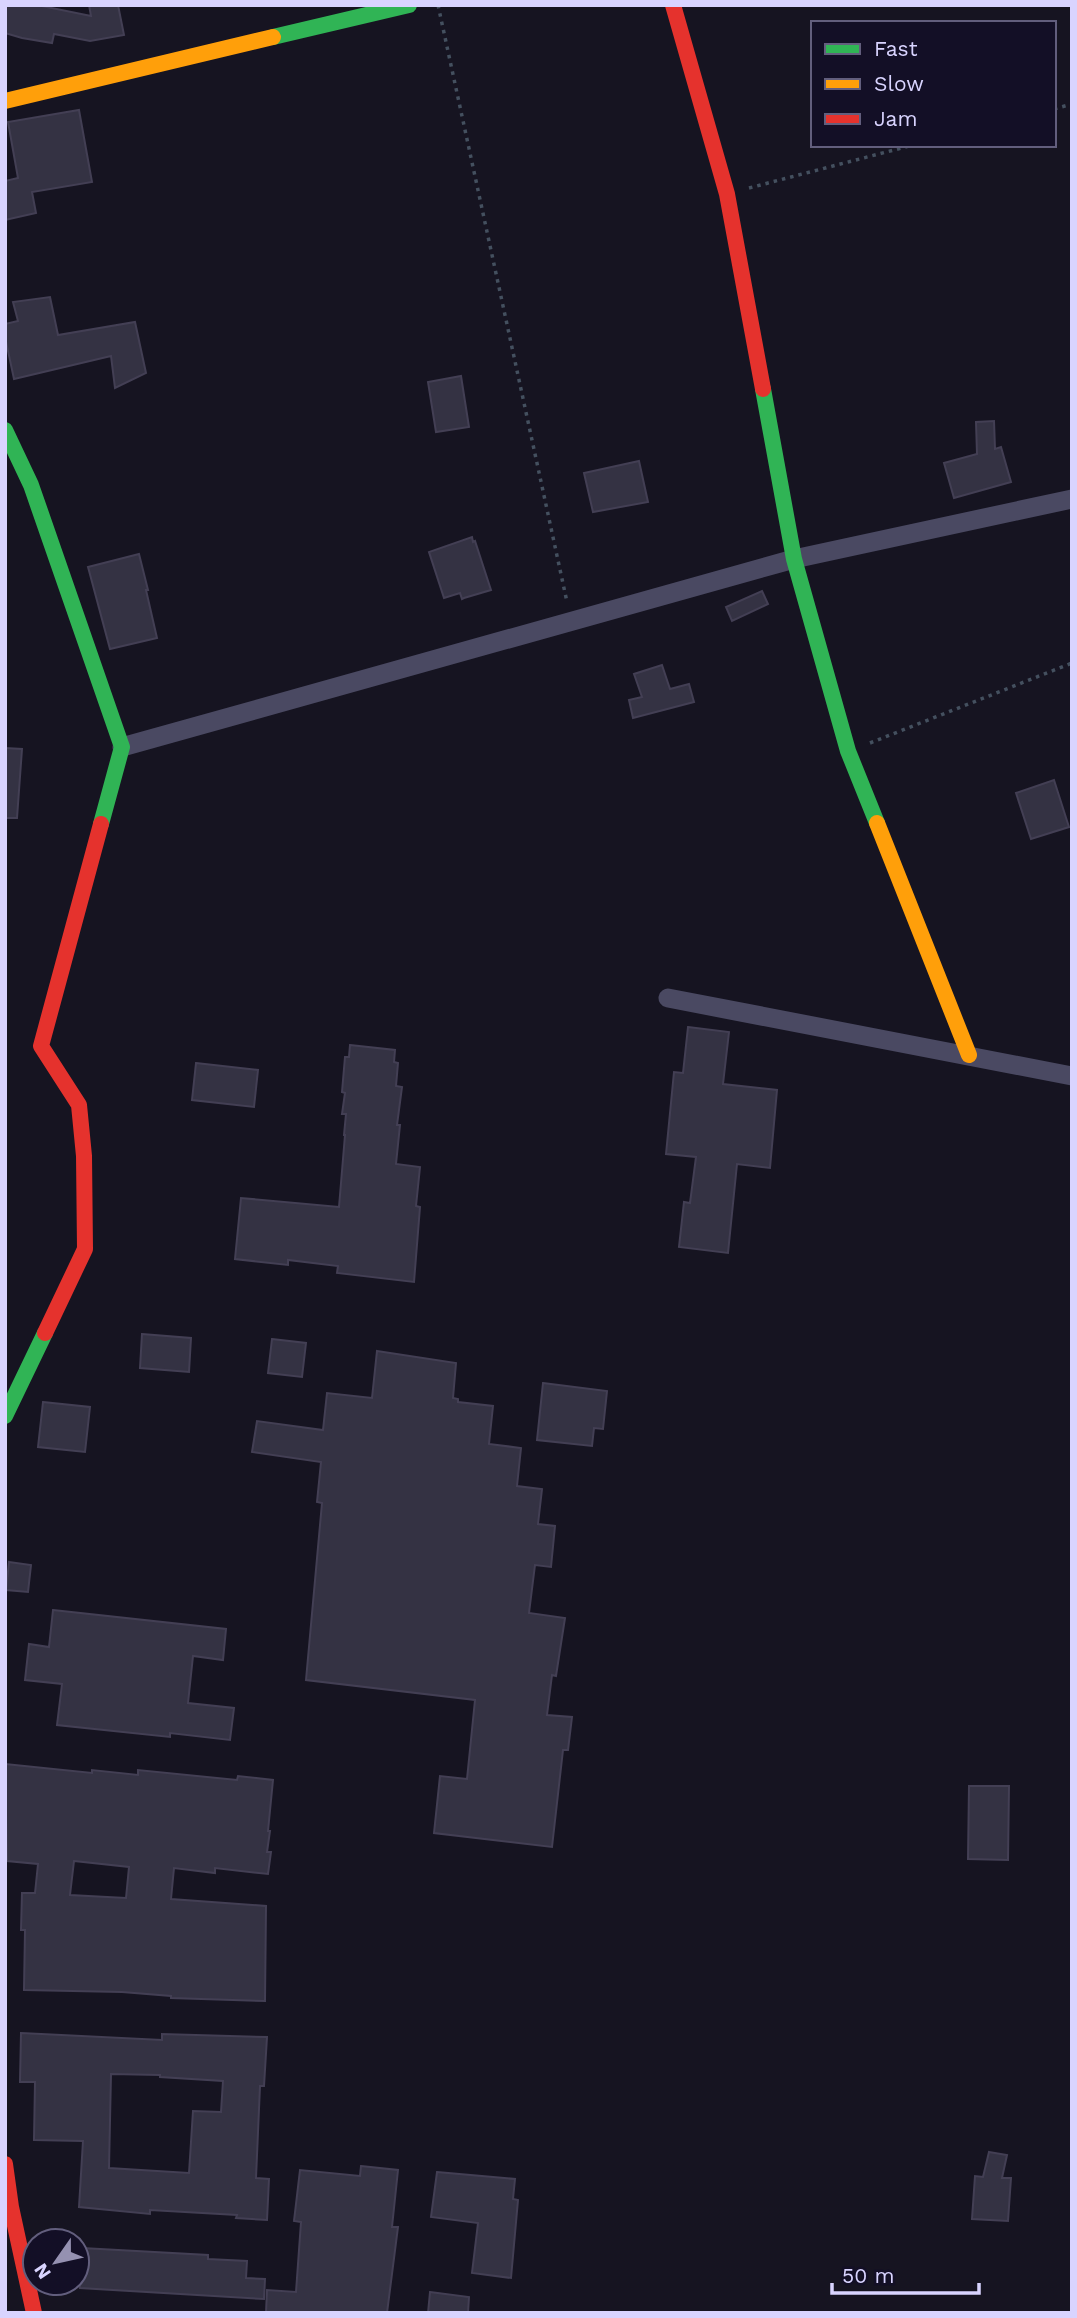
<svg xmlns="http://www.w3.org/2000/svg" width="1077" height="2318" viewBox="0 0 1077 2318" font-family="'Work Sans',sans-serif">
  <rect width="100%" height="100%" fill="#161421"/>
  <!-- building -->
  <path fill="#343243" stroke="#433f54" stroke-width="2" fill-rule="evenodd" d="M5,5h32l54,11 -2,-11h29l6,30 -34,6 -36,-7 -2,9 -30,-5 -17,-5z
    M79,110l13,72 -60,10 4,21 -31,7v-39l13,-3 -10,-56z
    M50,297l8,38 77,-13 11,51 -31,15 -4,-32 -97,23 -9,-42v-13l13,-3 -5,-19z
    M461,376l8,51 -33,5 -8,-50z
    M994,421l1,28 6,-2 10,35 -57,16 -10,-35 33,-9 -1,-32z
    M639,461l9,41 -55,10 -9,-39z
    M472,537l1,5 2,-1 16,49 -27,8 -2,1 -2,-6 -16,5 -15,-46z
    M139,554l9,36h-2l11,48 -47,11 -22,-82z
    M762,591l6,13 -36,17 -6,-14z
    M662,665l8,24 19,-5 5,18 -61,16 -4,-18 13,-3 -8,-23z
    M5,748l17,1 -5,69h-12z
    M1054,780l15,47 -38,12 -15,-46z
    M688,1027l41,5 -6,52 54,6 -7,78 -33,-4 -9,89 -49,-6 5,-45 6,1 6,-46 -30,-3 8,-82 9,1z
    M350,1045l45,5 -1,12 4,1 -2,23 6,1 -5,38h3l-4,39 24,3 -4,39 4,1 -6,75 -77,-9 1,-7 -50,-6v5l-53,-6 6,-61 98,9 6,-72h-1l2,-21h-4l3,-21 -3,-1 3,-35h4z
    M196,1063l62,7 -4,37 -62,-7z
    M142,1334l49,4 -2,34 -49,-4z
    M272,1339l34,4 -4,34 -34,-4z
    M377,1351l79,12 -3,35 5,1v3l35,4 -4,38 32,4 -4,38 25,3 -4,35 17,2 -4,41 -16,-2 -6,48 36,5 -9,58 -4,-1 -5,40 25,2 -4,33h-5l-11,97 -118,-14 6,-57 27,3 8,-79 -169,-20 16,-177 -5,-1 4,-40 -69,-10 5,-31 66,9 4,-37 45,5z
    M543,1383l64,8 -4,38 -9,-1 -2,18 -55,-6z
    M43,1402l47,5 -5,45 -47,-5z
    M9,1562l22,3 -3,27 -22,-2z
    M53,1610l173,19 -3,31 -30,-4 -5,47 46,5 -4,32 -60,-7v4l-113,-12 5,-41 -37,-4 4,-36 20,3z
    M5,1764l87,9v-3l46,5v-5l99,10 1,-4 35,4 -5,51h2l-3,21h4l-3,22 -53,-6v5l-41,-5 -3,31 95,7 -1,95 -94,-3v-2l-49,-4 -98,-2 1,-60h-4l1,-37h13l3,-29 -31,-3zM74,1861l55,6 -3,31 -56,-3z
    M969,1786h40l-1,74 -40,-1z
    M21,2033l141,7v-6l105,3 -3,49h-4l-4,92 13,1 -2,41 -31,-2 1,-3 -87,-5v4l-71,-7 4,-66 -49,-1 1,-58h-15zM111,2074l49,1v2l63,4 -2,31 -28,-1 -4,62 -80,-5z
    M989,2152l18,3 -5,23h9l-3,43 -36,-2 3,-43 8,1z
    M361,2166l37,4 -6,57h6l-11,86h-121l1,-23 29,2 5,-70 -7,-1 6,-51 60,6z
    M437,2172l78,7 -2,20 5,1 -7,78 -39,-5 6,-50 -47,-6z
    M82,2248l126,7v4l39,2 -1,17 19,1 -1,20 -184,-11z
    M430,2292l39,5 -1,16h-40z"/>
  <g fill="none" stroke-linecap="round" stroke-linejoin="round">
    <!-- path -->
    <path stroke="#44505f" stroke-width="3.5" stroke-dasharray="3.5 5" stroke-linecap="butt" d="M438,5l129,597
      M1054,109l18,-5
      M749,188l164,-43
      M870,743l202,-80"/>
    <!-- street -->
    <path stroke="#4a4962" stroke-width="19" d="M122,747l672,-188 278,-60
      M668,998l404,78"/>
    <!-- fast -->
    <path stroke="#30b455" stroke-width="16" d="M273,37l136,-32
      M763,389l31,170 54,192 29,72
      M5,430l26,55 91,262 -21,77
      M5,1416l40,-83"/>
    <!-- slow -->
    <path stroke="#ff9f0a" stroke-width="16" d="M5,101l268,-64
      M877,823l92,232"/>
    <!-- jam -->
    <path stroke="#e5322d" stroke-width="16" d="M673,5l54,189 36,195
      M45,1333l40,-84 -1,-93 -5,-51 -38,-59 60,-222
      M5,2164l6,43 23,106"/>
  </g>
  <!-- border -->
  <rect width="1077" height="2318" fill="none" stroke="#d9d4ff" stroke-width="14"/>
  <!-- legend -->
  <rect x="811" y="21" width="245" height="126" fill="#130f26" stroke="#625e7d" stroke-width="2"/>
  <rect x="825" y="44" width="35" height="10" fill="#30b455" stroke="#625e7d" stroke-width="2"/>
  <text x="874" y="56" font-size="21" fill="#d9d4ff">Fast</text>
  <rect x="825" y="79" width="35" height="10" fill="#ff9f0a" stroke="#625e7d" stroke-width="2"/>
  <text x="874" y="91" font-size="21" fill="#d9d4ff">Slow</text>
  <rect x="825" y="114" width="35" height="10" fill="#e5322d" stroke="#625e7d" stroke-width="2"/>
  <text x="874" y="126" font-size="21" fill="#d9d4ff">Jam</text>
  <!-- north arrow -->
  <g transform="translate(56 2262) rotate(236)"><circle r="33" fill="#130f26" stroke="#625e7d" stroke-width="2"/>
  <path d="M0-5L12 26L0 18L-12 26Z" fill="#9591b1"/>
  <text y="-10" font-size="19" font-weight="bold" text-anchor="middle" fill="#d9d4ff">N</text>
  </g>
  <!-- scale -->
  <path d="M832 2283v10h147v-10" fill="none" stroke="#d9d4ff" stroke-width="3.5"/>
  <text x="842" y="2283" font-size="21" fill="#d9d4ff" stroke="#130f26" stroke-width="5" paint-order="stroke">50 m</text>
</svg>
